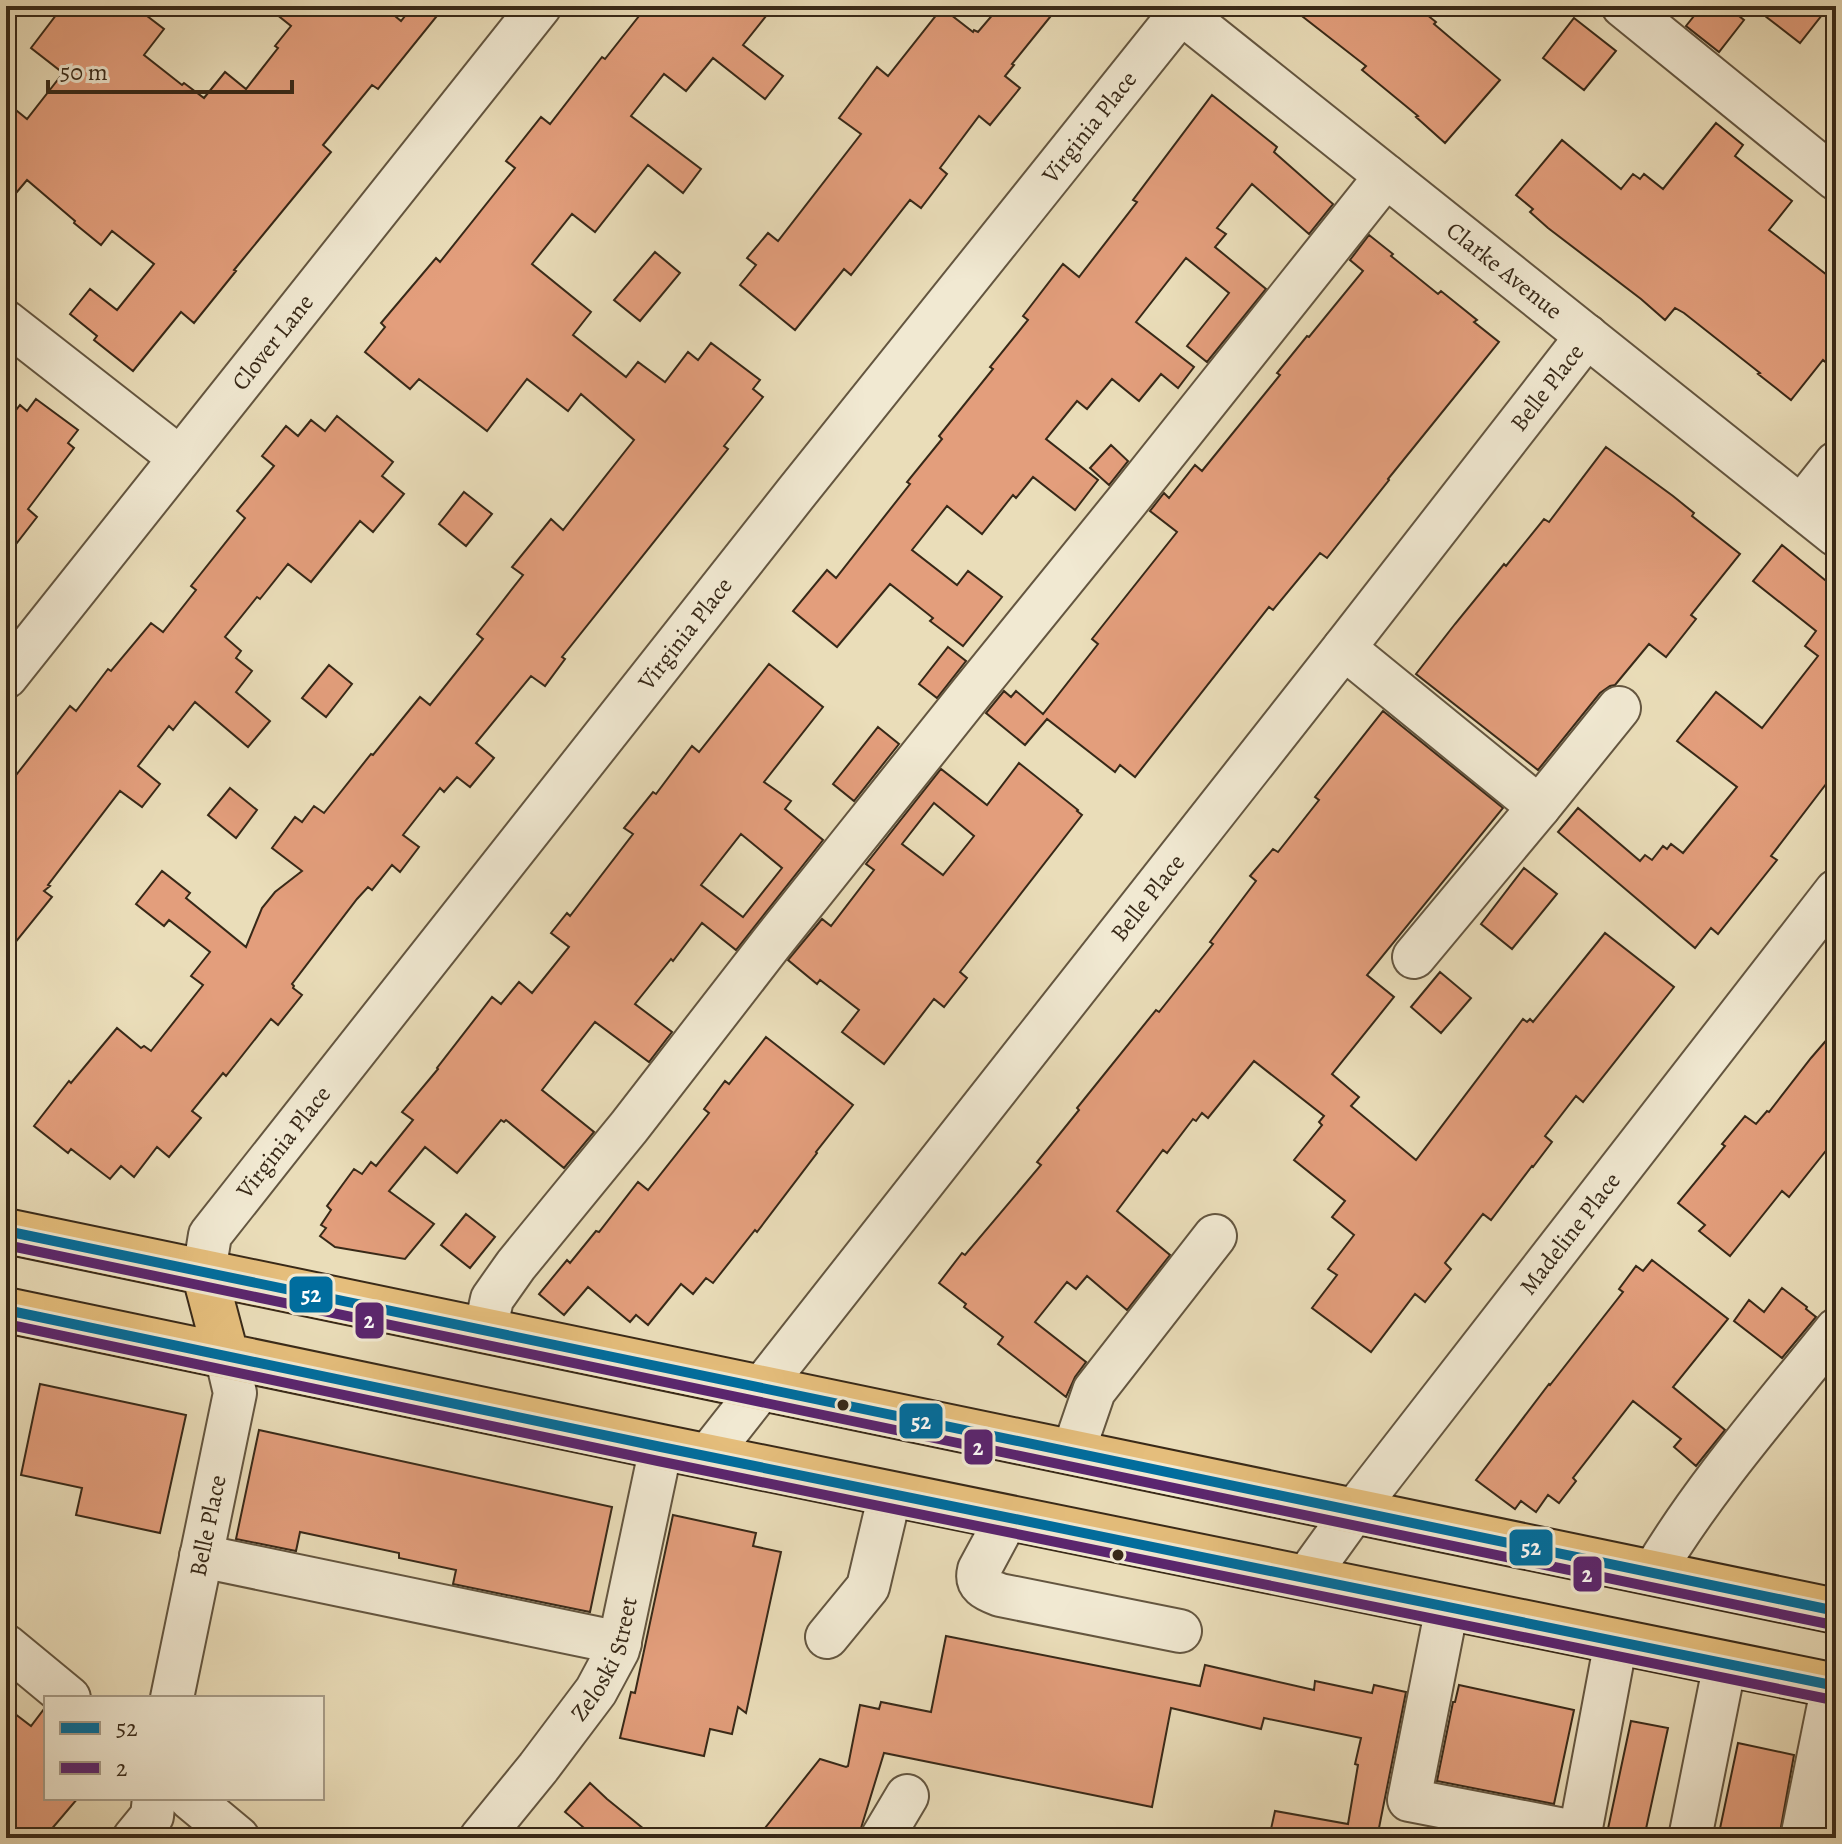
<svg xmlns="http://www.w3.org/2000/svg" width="1842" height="1844" viewBox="0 0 1842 1844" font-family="Alegreya,serif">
  <rect width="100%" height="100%" fill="#eaddb9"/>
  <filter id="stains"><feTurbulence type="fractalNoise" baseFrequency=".0025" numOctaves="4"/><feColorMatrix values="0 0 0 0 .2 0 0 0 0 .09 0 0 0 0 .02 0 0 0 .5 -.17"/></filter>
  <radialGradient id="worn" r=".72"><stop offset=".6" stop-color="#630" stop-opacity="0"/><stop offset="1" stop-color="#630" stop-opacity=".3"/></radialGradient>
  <!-- building -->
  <path fill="#e39e7c" stroke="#382918" stroke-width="2" fill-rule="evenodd" d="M63,6h71l30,23 -20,26 38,30 2,-2 20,15 21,-26 21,17 32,-41 -3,-2 16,-20 -25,-20h117l18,15 12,-15h32l-67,83 -6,-4 -49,60 8,7 -97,118 2,1 -42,52 -13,-11 -48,59 -39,-31 3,-4 -27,-22 20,-25 27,21 37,-46 -42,-33 -11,14 -27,-22 1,-2 -48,-41 -21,25v-103l21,17 36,-46 -32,-25z
    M647,6h127l-31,39 40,31 -18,23 -52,-41 -27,33 -22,-17 -33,42 70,53 -18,24 -35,-28 -53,67 -23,-18 -40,50 59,48 -18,23 53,42 12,-15 27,20 23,-30 10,8 13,-17 49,37 -7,9 10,8 -39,49 4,3 -166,208 3,2 -20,27 -14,-10 -55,67 18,15 -24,29 -13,-10 -13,15 -4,-4 -37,47 16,12 -19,25 -8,-7 -20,25 -4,-3 -11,12 -65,85 2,2 -1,2 9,7 -24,30 -7,-6 -45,57 -3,-3 -31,38 9,7 -32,39 -12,-10 -23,30 -13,-11 -11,13 -39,-30 -3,4 -34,-27 35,-45 2,2 46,-55 24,20 3,-2 7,5 52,-66 -12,-9 19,-24 -41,-32 -5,6 -28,-22 26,-33 28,22 -4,5 60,49 16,-39 13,-16 27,-21 -30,-23 23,-31 7,5 12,-16 10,7 47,-59 2,1 47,-58 10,8 53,-66 -6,-5 46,-59 -11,-8 39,-48 12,11 71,-90 -53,-46 -13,17 -41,-32 -40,52 -68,-52 -9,10 -45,-37 20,-25 -4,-4 55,-65 4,4 75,-94 -9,-7 35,-44 9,7 52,-67 3,2z
    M1000,6h59l-47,58 2,1 -9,11 15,12 -30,37 -11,-9 -39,52 7,6 -26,34 -11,-8 -59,75 -7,-6 -49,61 -55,-45 16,-20 -9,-7 21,-25 10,8 83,-107 -22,-16 38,-51 11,9 54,-68 31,24 1,-2 4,2z
    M1289,6h127l20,16 -2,2 66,56 -55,63 -29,-26 2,-1 -56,-46 4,-4z
    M1702,6h24l18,14 -25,32 -33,-26z
    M1752,6h77l-29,37z
    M1574,18l42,33 -32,39 -41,-32z
    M1212,95l65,52 -3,5 59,52 -24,30 -57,-50 -35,44 9,6 -11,13 51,42 -59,73 -20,-16 42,-53 -43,-35 -50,64 58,45 -16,21 -17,-14 -22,27 -27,-22 -25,30 -10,-8 -31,38 52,41 -23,30 -42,-33 -17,21 -3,-3 -31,39 -35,-28 -35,44 45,35 11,-14 34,26 -39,49 -33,-25 3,-3 -43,-34 -53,63 -44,-36 34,-41 9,8 74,-94 -3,-2 35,-43 -3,-3 54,-67 -3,-2 38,-47 -5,-4 40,-52 16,13 58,-75 -4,-2z
    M1716,123l27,22 -8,11 57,45 -23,29 67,52v89l-13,-11 -32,40 -33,-26 2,-1 -76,-60 -9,-5 -10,12 -24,-21 -93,-71 -18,-16 3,-3 -17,-14 46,-55 59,49 12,-15 7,5 4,-5 19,15z
    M1369,235l24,19 -2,2 47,38 3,-3 36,29 -3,2 25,20 -111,137 1,1 -62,78 -7,-5 -47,57 -4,-3 -134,170 -15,-12 -5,7 -68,-53 -22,26 -39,-32 18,-22 7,6 5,-6 27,23 55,-70 -6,-5 85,-107 -27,-21 14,-18 5,5 26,-33 7,6 78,-96 -3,-2 30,-37 2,1 54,-66 -13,-11z
    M655,252l25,21 -40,48 -26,-21z
    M36,399l42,31 -10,13 6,5 -46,61 9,8 -31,40v-134l14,-18 7,6z
    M337,416l56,46 -11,14 22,18 -31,38 -13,-11 -49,61 -23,-18 -28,35 -3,-2 -32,40 16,14 -5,7 16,13 -16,21 34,29 -22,26 -53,-45 -22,28 -4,-4 -31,40 22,18 -18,23 -22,-16 -72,94 2,1 -6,5 8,6 -46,57v-166l64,-82 6,5 32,-42 3,2 40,-48 12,9 33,-42 -5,-4 54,-68 -8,-7 37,-45 -12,-10 24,-30 12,10 13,-16 14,11z
    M1111,445l17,16 -19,24 -19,-17z
    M1606,447l67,49 21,17 -2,3 48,38 -49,61 5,4 -30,38 -17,-13 -34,41 -5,1 -10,7 -62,77 -122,-96 39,-50 49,-60 2,2 38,-47 5,3z
    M464,492l28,22 -26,32 -27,-22z
    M1782,545l54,44v182l-65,85 6,4 -59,74 -7,-6 -16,20 -137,-116 20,-24 62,53 5,-6 7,5 11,-14 4,3 4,-5 12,9 54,-66 -60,-46 39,-49 46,36 56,-72 -13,-10 11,-15 -63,-50z
    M948,647l18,14 -29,37 -18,-14z
    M769,664l54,43 -59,75 27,19 -6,8 38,31 -87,110 -34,-27 -29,38 -2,-2 -36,45 37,28 -23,30 -54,-40 -53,68 52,42 -30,36 -58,-48 -2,2 -3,-2 -44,53 -32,-26 -36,44 45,33 -29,35 -70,-12 -15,-11 6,-8 -5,-3 10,-15 -4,-4 27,-37 8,5 9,-12 5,4 37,-46 -11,-8 36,-43 -1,-1 55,-71 9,7 18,-22 13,11 37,-46 -18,-14 16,-20 3,3 63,-82 -9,-6 29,-36 3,2 36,-48 7,6zM741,834l41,34 -39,49 -42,-32z
    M329,665l23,19 -26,33 -24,-19z
    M1383,711l120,97 -136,167 27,22 -62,77 27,23 -8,9 65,54 107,-141 4,3 3,-3 3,3 72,-89 69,54 -91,115 -7,-6 -31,40 7,6 -19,25 -1,-1 -41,54 -8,-6 -38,49 6,6 -26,33 -10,-8 -44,58 -59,-44 25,-33 -9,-6 26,-34 -22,-18 13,-16 -51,-41 28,-35 -3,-3 5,-6 -70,-55 -46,57 -6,-5 -6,8 -3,-2 -26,34 -4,-3 -46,61 53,44 -43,55 -40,-34 -11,13 -9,-7 -32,40 51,40 -11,15 -9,20 -68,-53 5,-7 -39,-30 2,-3 -27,-21 23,-30 3,2 76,-90 -4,-3 42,-52 -2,-2 79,-98 3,2 54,-68 -3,-2 46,-61 -6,-5 23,-27 5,3 41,-52 -4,-3z
    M878,727l21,17 -45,57 -21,-17z
    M1019,763l59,47 -1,1 5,4 -122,157 7,6 -23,29 -10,-8 -50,65 -42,-32 17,-22 -39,-30 -3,4 -29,-24 34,-41 9,7 43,-56 -8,-6 75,-95 46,36zM934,803l40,33 -31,39 -41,-31z
    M230,788l27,22 -21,28 -28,-23z
    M1524,868l33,26 -45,55 -31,-25z
    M1440,972l31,26 -30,35 -30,-26z
    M1836,1029v109l-47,59 -7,-6 -52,65 -31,-25 6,-6 -27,-22 47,-57 -3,-2 23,-28 11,8 11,-13 2,1 42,-54z
    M766,1037l87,68 -37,47 1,1 -60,79 -2,-2 -42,53 -7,-5 -13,16 -12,-10 -33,41 -12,-10 -6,7 -42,-35 -24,28 -25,-21 28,-34 3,3 26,-32 3,1 39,-50 10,8 61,-77 -5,-4 21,-28 4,3z
    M466,1214l29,23 -25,31 -29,-23z
    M1652,1260l76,59 -55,68 52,43 -29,36 -22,-19 7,-8 -48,-38 -60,77 3,3 -17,22 -11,-8 -12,17 -15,-11 -6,8 -39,-29 73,-96 1,1 73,-93 -4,-3 17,-23 7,5z
    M1782,1288l25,19 -1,2 10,8 -34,41 -48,-37 15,-21 15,12z
    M40,1384l146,31 -26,118 -84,-18 6,-27 -61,-13z
    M259,1430l353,77 -22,105 -137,-28 3,-14 -57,-12v-5l-99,-21 -4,19 -60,-12z
    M673,1515l83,18 -3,13 28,6 -35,161 -8,-6 -6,27 -22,-5 -6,27 -84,-18 11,-46 4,1z
    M946,1636l254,50 5,-21 109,25 1,-9 57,12 2,-8 32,7 -29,146h-108l6,-27 73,13 10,-59 -3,-1 6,-26 -97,-20 -3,11 -90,-21 -19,99 -268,-54 -26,85h-101l63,-79 26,8 2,-1 12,-61 19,4 2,-7 50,10z
    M1459,1685l115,25 -20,94 -117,-23 16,-79h2z
    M6,1707l25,19 13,-17 2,1v88h32l-34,40h-26l-12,-10z
    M1631,1721l37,7 -24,110h-38z
    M1738,1743l56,12 -15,83h-61z
    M590,1783l17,16 48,39h-59l-31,-26z"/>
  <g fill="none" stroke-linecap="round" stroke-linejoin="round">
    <defs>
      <g id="minor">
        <path id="s1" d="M1173,6l663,529"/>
        <path d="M1623,6l213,173"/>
        <path d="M6,322l174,136"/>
        <path d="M1801,507l35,-44"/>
        <path d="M1344,648l195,159 -125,150"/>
        <path id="s2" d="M6,677l534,-671"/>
        <path d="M1539,807l80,-99"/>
        <path id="s3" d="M204,1272l6,-37 586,-742 390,-487"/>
        <path d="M485,1331l7,-32 24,-34 113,-138 141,-182 202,-253 155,-191 259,-325"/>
        <path d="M1073,1452l21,-61 121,-155"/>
        <path id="s4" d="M707,1457l637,-809 243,-312"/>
        <path d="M1007,1518l-28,52c-4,16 8,20 21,25l180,36"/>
        <path d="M201,1556l419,87"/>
        <path d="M1653,1573c52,-87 120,-164 183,-243"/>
        <path id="s5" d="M1306,1578l49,-68 481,-619"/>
        <path d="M1447,1607l-38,193 171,33 36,-192"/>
        <path d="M827,1637l41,-50 22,-93"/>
        <path d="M6,1646l63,52"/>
        <path id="s6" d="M172,1698l63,-305 -9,-38"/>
        <path d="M190,1798l48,40"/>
        <path d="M134,1838l18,-22 2,-18"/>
        <path id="s7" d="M481,1838l57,-70 58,-77 22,-41 43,-203"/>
        <path d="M882,1838l25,-42"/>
        <path d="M1690,1838l35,-175"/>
        <path d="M1802,1838l31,-153"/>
      </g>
      <path id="major" d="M6,1231l1830,380
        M204,1272l22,83
        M6,1310l655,137 1175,239"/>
    </defs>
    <!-- minor casing -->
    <use href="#minor" stroke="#645640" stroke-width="46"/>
    <!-- major casing -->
    <use href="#major" stroke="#382918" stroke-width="48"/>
    <!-- minor -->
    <use href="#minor" stroke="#f1e9d2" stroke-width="42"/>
    <!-- major -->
    <use href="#major" stroke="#e5be7c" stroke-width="44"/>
    <defs>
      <path id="bus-1" d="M6,1231l1830,380
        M6,1310l655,137 1175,239"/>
      <path id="bus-2" d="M6,1245l1827,380
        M6,1324l652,137 1175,239"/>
    </defs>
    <!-- bus-1 casing -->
    <use href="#bus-1" stroke="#f1e9d2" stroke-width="16"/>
    <!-- bus-2 casing -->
    <use href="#bus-2" stroke="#f1e9d2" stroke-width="16"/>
    <!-- bus-1 -->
    <use href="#bus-1" stroke="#006d9e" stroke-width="10"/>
    <!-- bus-2 -->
    <use href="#bus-2" stroke="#5a256f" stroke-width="10"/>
  </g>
  <!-- markers -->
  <g fill="#382918" stroke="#f1e9d2" stroke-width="3">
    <circle cx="843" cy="1405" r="7"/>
    <circle cx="1118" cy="1555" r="7"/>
  </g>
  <g text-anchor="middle" stroke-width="6" stroke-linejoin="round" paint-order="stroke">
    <!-- street labels -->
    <g font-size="24" fill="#382918" stroke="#f1e9d2">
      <text dy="8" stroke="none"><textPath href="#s3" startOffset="1452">Virginia Place</textPath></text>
      <text dy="8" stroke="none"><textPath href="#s1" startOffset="424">Clarke Avenue</textPath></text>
      <text dy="8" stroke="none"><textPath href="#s2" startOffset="428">Clover Lane</textPath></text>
      <text dy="8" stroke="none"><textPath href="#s4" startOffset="1360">Belle Place</textPath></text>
      <text dy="8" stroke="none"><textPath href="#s3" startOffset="804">Virginia Place</textPath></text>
      <text dy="8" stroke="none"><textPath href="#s4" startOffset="712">Belle Place</textPath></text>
      <text dy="8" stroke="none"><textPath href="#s3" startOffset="156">Virginia Place</textPath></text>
      <text dy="8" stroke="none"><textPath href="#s5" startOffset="434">Madeline Place</textPath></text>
      <text dy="8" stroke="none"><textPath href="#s6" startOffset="176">Belle Place</textPath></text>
      <text dy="8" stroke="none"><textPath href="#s7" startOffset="220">Zeloski Street</textPath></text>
    </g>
  </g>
  <g stroke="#f1e9d2" stroke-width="3">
    <rect x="288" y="1275" width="46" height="39" rx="8" fill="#006d9e"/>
    <rect x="354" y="1301" width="31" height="39" rx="8" fill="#5a256f"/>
    <rect x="898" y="1402" width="46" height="38" rx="8" fill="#006d9e"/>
    <rect x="963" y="1428" width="31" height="38" rx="8" fill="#5a256f"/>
    <rect x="1508" y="1528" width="46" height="39" rx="8" fill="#006d9e"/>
    <rect x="1572" y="1555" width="31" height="38" rx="8" fill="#5a256f"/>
  </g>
  <g font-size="22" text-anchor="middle" font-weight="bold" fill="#fff">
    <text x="311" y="1302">52</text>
    <text x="369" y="1328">2</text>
    <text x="921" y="1429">52</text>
    <text x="978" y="1455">2</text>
    <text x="1531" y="1555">52</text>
    <text x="1587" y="1582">2</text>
  </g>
  <!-- margin -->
  <rect width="1842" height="1844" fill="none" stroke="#eaddb9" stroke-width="32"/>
  <rect x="8" y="8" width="1826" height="1828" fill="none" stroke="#382918" stroke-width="4"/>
  <rect x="16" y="16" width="1810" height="1812" fill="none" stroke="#382918" stroke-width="2"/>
  <!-- legend -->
  <rect x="44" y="1696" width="280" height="104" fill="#f1e9d2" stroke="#a79c88" stroke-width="2"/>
  <rect x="60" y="1722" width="40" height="12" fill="#006d9e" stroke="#a79c88" stroke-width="2"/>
  <text x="116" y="1736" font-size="24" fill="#382918">52</text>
  <rect x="60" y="1762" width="40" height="12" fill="#5a256f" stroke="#a79c88" stroke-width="2"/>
  <text x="116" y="1776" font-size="24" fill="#382918">2</text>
  <!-- scale -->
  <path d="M48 80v12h244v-12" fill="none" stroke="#382918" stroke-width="4"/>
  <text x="60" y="80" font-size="24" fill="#382918" stroke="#f1e9d2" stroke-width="6" paint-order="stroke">50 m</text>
  <rect width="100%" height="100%" filter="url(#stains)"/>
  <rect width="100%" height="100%" fill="url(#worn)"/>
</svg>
